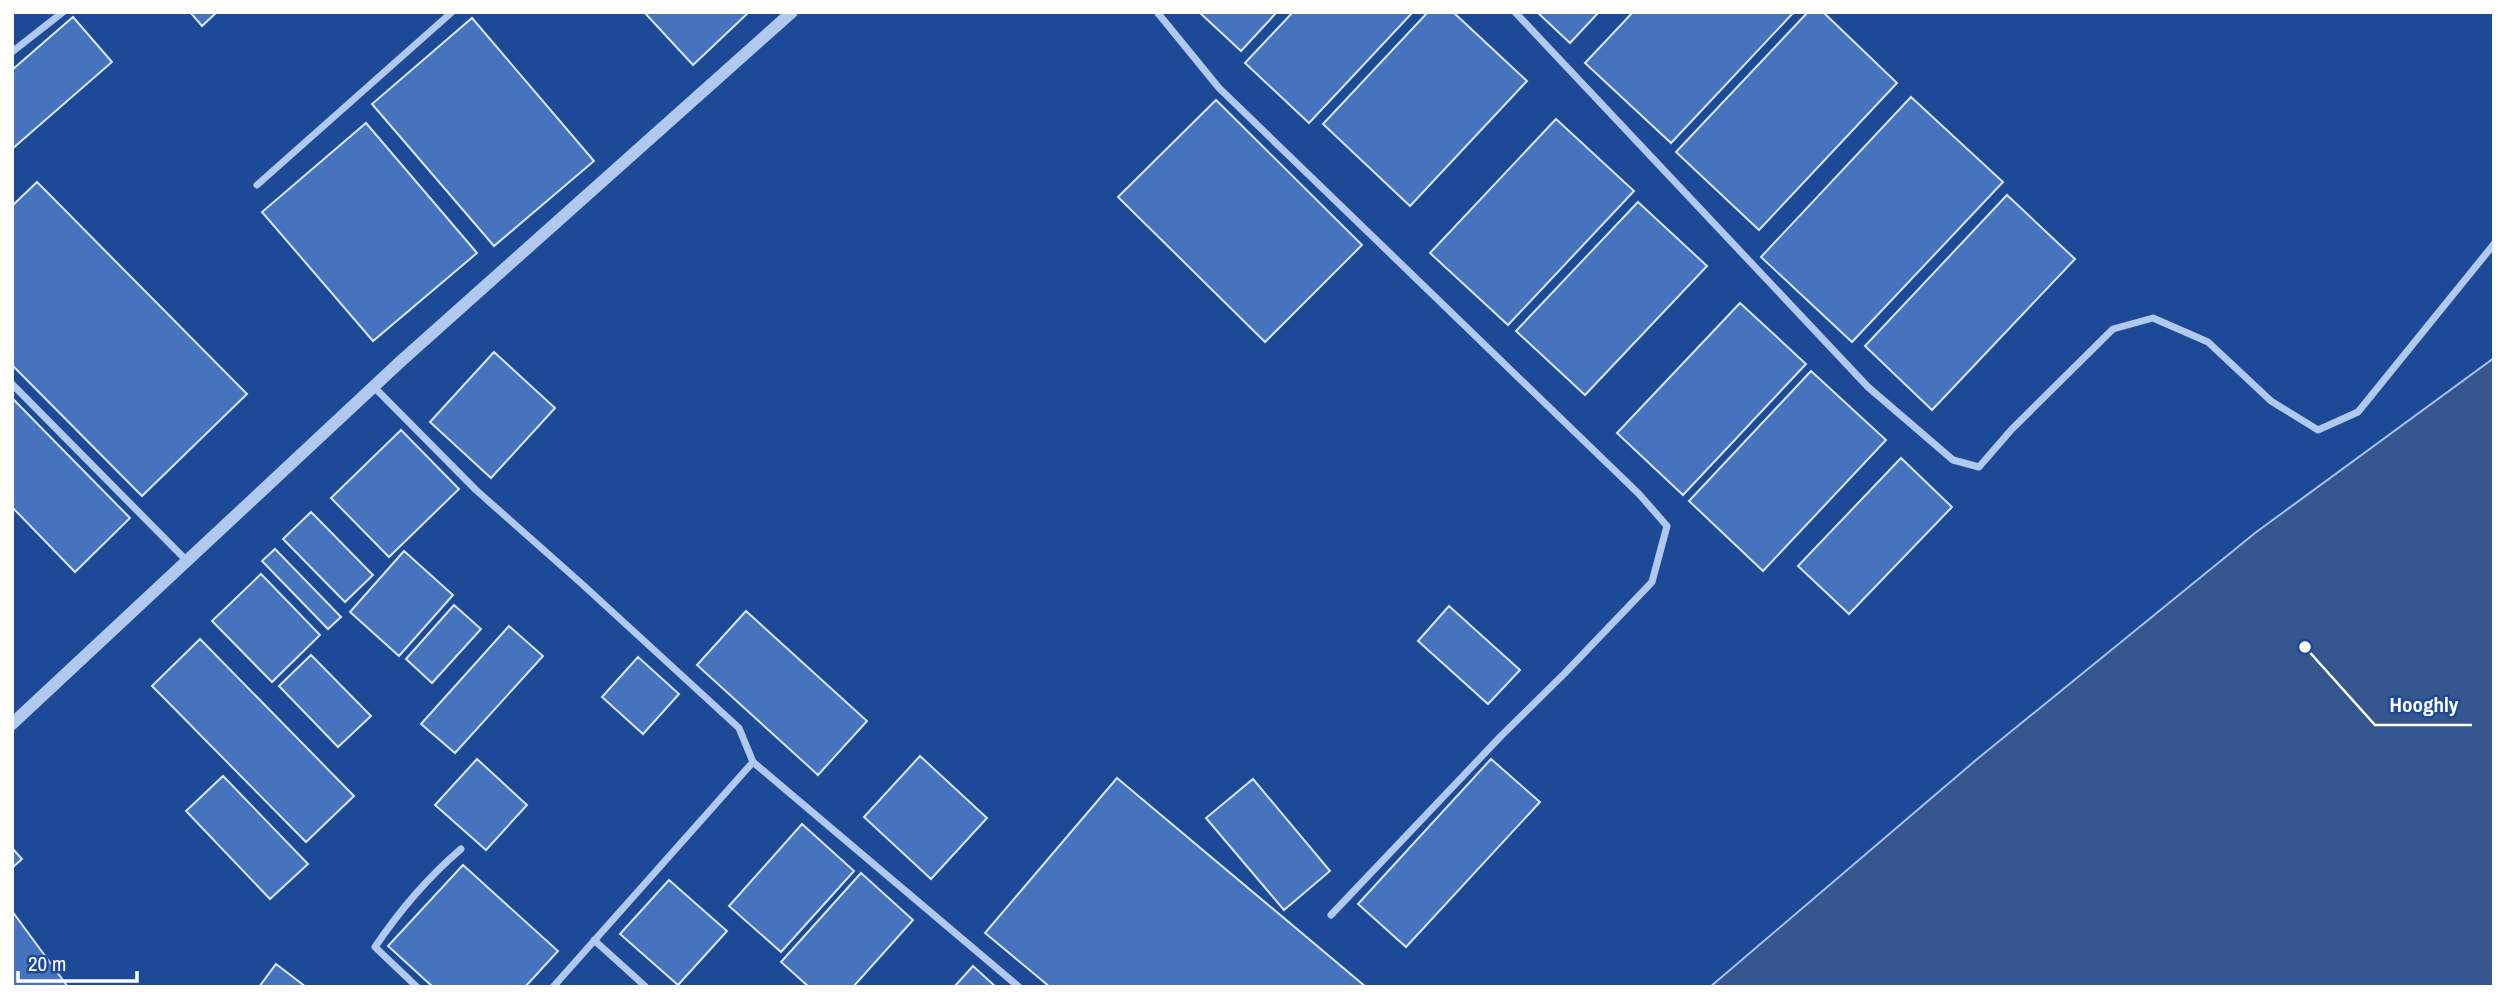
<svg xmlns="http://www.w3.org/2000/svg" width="2506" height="999" viewBox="0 0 2506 999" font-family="'Archivo Narrow',sans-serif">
  <rect width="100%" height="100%" fill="#1d4a97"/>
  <!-- water -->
  <path fill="#36568f" stroke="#a5c3f1" stroke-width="2" d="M2494,358v629h-784l266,-227 279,-227z"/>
  <!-- building -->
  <path fill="#4673bd" stroke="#d8e6fb" stroke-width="2" d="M190,12h27l-15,14z
    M644,12h105l-56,53z
    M1199,12h78l-36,39z
    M1293,12h120l-104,111 -64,-60z
    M1428,12h25l74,69 -117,125 -87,-82z
    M1537,12h62l-29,31z
    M1633,12h161l-123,131 -86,-80z
    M1808,12h15l74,71 -138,147 -83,-78z
    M73,17l39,45 -100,87v-79z
    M472,18l122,143 -100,85 -122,-142z
    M1911,97l92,85 -151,160 -91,-85z
    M1216,100l146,145 -97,97 -147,-145z
    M1556,119l78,72 -126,134 -78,-72z
    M366,123l111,130 -104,88 -111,-129z
    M37,182l210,212 -105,102 -130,-131v-159z
    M2007,195l68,64 -143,151 -67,-64z
    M1638,202l69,64 -122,129 -69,-64z
    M1740,303l66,61 -123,131 -66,-62z
    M494,352l61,56 -64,70 -61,-56z
    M1811,371l75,69 -123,131 -74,-70z
    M14,400l116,118 -55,54 -63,-65v-105z
    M401,430l58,59 -70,68 -58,-59z
    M1901,458l51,49 -103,107 -51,-48z
    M311,512l62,63 -28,27 -62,-63z
    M275,549l66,68 -13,12 -66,-68z
    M404,551l49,44 -54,61 -49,-44z
    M261,574l59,61 -48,47 -60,-61z
    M454,605l27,24 -49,54 -26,-24z
    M1449,606l71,64 -32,34 -70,-63z
    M746,611l121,110 -49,54 -121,-110z
    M509,626l34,30 -88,97 -34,-29z
    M200,639l154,157 -48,46 -154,-156z
    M311,655l60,61 -33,31 -59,-61z
    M638,657l41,37 -36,40 -41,-37z
    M920,756l67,62 -56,61 -67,-62z
    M477,759l50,46 -41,45 -51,-45z
    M1491,759l49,43 -134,145 -48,-43z
    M223,776l85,88 -38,35 -84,-88z
    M1117,778l249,209h-316l-65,-54z
    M1253,779l77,92 -46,39 -78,-92z
    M802,824l52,47 -73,81 -52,-46z
    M12,848l10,11 -10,9z
    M463,865l95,86 -33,36h-92l-45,-41z
    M861,873l52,47 -60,67h-44l-28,-25z
    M669,880l58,51 -49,54 -58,-51z
    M12,911l56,76h-56z
    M276,964l30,23h-47z
    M973,966l23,21h-42z"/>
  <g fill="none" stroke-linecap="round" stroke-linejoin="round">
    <!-- minor -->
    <path stroke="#b2c9ef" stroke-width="7" d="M1157,12l62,76 420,406 28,32 -15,56 -88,92 -63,62 -170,179
      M1515,12l353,375 85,73 26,7 33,-38 101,-100 40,-11 55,24 63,59 47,29 40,-18 136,-168
      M12,52l51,-40
      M257,185l195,-173
      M12,384l174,176
      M373,386l103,104 106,94 157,144 14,34 266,225
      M594,940l52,47
      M417,987l-42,-40c25,-37 52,-69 86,-98
      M553,987l200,-225"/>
    <!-- tertiary -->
    <path stroke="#b2c9ef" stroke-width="12" d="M12,724l388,-362 392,-350"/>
  </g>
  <!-- callouts -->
  <path fill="none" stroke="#fff" stroke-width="2.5" d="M2305 647L2375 725H2472"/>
  <circle fill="#fff" stroke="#1d4a97" stroke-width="2.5" cx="2305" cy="647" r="7"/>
  <g font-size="21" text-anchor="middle" font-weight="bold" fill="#fff" stroke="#1d4a97" stroke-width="5" stroke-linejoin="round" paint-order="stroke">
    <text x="2424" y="712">Hooghly</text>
  </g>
  <!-- border -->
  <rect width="2506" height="999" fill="none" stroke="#ffffff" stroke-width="28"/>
  <!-- scale -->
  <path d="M18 971v10h119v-10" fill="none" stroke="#ffffff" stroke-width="3.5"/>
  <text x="28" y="971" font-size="21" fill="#ffffff" stroke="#1d4a97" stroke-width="5" paint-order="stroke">20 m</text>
</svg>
